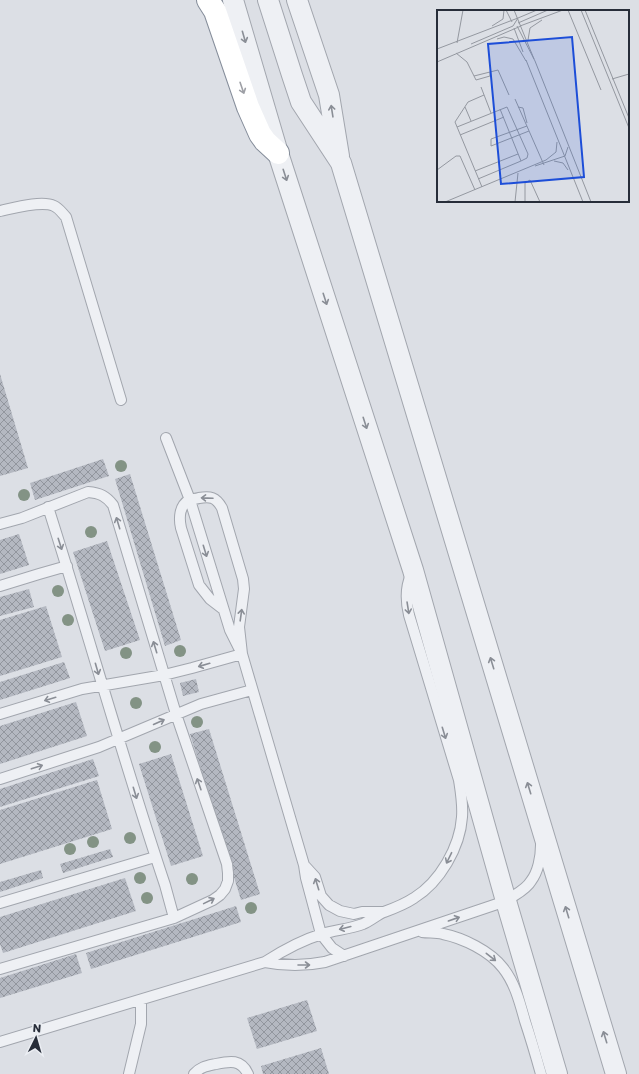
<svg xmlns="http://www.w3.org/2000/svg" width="639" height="1074" viewBox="0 0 639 1074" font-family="Poppins,sans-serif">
  <defs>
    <pattern id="building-cross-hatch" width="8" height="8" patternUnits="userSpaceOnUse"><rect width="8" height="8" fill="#b4b8c1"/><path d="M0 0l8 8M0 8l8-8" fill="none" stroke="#92969e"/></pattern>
  </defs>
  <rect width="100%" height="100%" fill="#dcdfe5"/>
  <!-- building -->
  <path fill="url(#building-cross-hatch)" d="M0,374l28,94 -28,8z
    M103,459l6,17 -74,24 -5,-17z
    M130,474l51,166 -16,6 -50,-167z
    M19,534l10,31 -29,9v-34z
    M107,541l33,99 -35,11 -32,-99z
    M29,589l5,18 -34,9v-19z
    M46,606l16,51 -62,19v-56z
    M64,662l6,16 -70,22v-18z
    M196,679l3,13 -16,4 -3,-13z
    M76,702l11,34 -87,28v-38z
    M209,729l51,165 -19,6 -51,-166z
    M171,754l32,102 -32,10 -32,-102z
    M93,759l6,17 -99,31v-18z
    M97,780l15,49 -112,35v-54z
    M110,849l3,8 -50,16 -3,-9z
    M41,870l2,8 -43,14v-10z
    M125,878l11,33 -133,42 -3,-9v-27z
    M236,906l5,16 -150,47 -5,-16z
    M76,954l6,19 -82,25v-20z
    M307,1000l10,31 -60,18 -10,-31z
    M321,1048l8,26h-66l-2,-8z"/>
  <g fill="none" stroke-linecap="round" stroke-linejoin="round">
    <defs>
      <path id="lane" d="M0,211c14,-3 42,-11 54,-5 5,2 8,7 12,11l55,183
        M166,438l24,62 40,130 9,18
        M48,507c40,126 75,253 117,378l9,33
        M0,524l22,-6 66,-26c12,1 18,4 25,13l63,209 51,150 1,9v8l-3,8 -5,6 -7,5 -39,18 -174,51
        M0,586l39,-12 28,-8
        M223,609l-13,-10 -11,-14 -18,-57c-2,-9 -2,-22 8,-28 3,-1 7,-1 10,-2 11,-2 17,-1 23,10l21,71 1,10 -5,38 3,27 62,211 2,13 15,56 11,14 12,8
        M0,714l82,-25 82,-14 28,-7 50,-14
        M0,779l99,-32 102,-43 51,-14
        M304,865l11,12 6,19 8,9 11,6 14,3 8,-2h20
        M0,903l155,-46
        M422,932c7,1 14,0 21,2 20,4 47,17 60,34 12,15 17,35 22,53 6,18 11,35 16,53
        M265,962c20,4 40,4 60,0l181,-61c8,-6 20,-11 25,-20 7,-9 10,-24 10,-36
        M0,1042l265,-80c17,-11 37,-22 57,-28 13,-4 28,-5 41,-10 7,-3 14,-9 21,-12 11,-4 21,-8 30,-14 26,-16 46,-51 48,-81 1,-13 -1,-24 -3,-37l-50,-165c-3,-13 -4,-27 2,-40
        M129,1074l12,-50v-24
        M194,1074c6,-7 13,-8 22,-10 14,-3 25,-5 32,10"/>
      <path id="street" d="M233,0l45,153 135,417 93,331 51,173
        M268,0l24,75 9,27 40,61 275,911
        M297,0l32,95 10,61"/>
      <path id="highway" d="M208,0l7,11 33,96 12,27 5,7 13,12"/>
    </defs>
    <!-- lane casing -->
    <use href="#lane" stroke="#a2a6ae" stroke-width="12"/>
    <!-- street casing -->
    <use href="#street" stroke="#a2a6ae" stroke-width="22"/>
    <!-- highway casing -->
    <use href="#highway" stroke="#858d9a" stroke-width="24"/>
    <!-- lane -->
    <use href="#lane" stroke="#eef0f4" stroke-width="10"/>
    <!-- street -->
    <use href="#street" stroke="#eef0f4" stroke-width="20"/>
    <!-- highway -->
    <use href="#highway" stroke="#fff" stroke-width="22"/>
  </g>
  <!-- trees -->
  <g fill="#839385">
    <circle cx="121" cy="466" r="6"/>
    <circle cx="24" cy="495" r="6"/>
    <circle cx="91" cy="532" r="6"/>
    <circle cx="58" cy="591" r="6"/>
    <circle cx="68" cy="620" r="6"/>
    <circle cx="180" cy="651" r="6"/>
    <circle cx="126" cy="653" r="6"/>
    <circle cx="136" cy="703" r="6"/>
    <circle cx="197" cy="722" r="6"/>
    <circle cx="155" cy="747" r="6"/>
    <circle cx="130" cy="838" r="6"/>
    <circle cx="93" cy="842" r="6"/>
    <circle cx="70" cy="849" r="6"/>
    <circle cx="140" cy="878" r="6"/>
    <circle cx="192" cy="879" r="6"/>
    <circle cx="147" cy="898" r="6"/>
    <circle cx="251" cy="908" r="6"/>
  </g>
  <!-- one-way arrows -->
  <defs><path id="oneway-shaft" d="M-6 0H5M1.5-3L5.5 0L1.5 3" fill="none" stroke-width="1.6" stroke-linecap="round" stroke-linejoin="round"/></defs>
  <g stroke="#8a8e96">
    <use href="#oneway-shaft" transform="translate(244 37) rotate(74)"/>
    <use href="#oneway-shaft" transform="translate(332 111) rotate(-99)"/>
    <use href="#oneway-shaft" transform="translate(285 175) rotate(72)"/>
    <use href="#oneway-shaft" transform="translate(325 299) rotate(72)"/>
    <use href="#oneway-shaft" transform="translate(365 423) rotate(72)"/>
    <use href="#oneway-shaft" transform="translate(207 498) rotate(-178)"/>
    <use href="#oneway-shaft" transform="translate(118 523) rotate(-107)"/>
    <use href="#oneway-shaft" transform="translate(60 544) rotate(72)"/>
    <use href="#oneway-shaft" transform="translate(205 551) rotate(73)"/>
    <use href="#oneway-shaft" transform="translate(408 608) rotate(81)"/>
    <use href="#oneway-shaft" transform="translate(241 615) rotate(-82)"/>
    <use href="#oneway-shaft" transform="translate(155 647) rotate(-107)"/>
    <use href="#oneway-shaft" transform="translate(492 663) rotate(-107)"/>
    <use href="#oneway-shaft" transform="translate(204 665) rotate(164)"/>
    <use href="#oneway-shaft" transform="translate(97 669) rotate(74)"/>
    <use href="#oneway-shaft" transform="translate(50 699) rotate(163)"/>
    <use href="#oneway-shaft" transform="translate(159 722) rotate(-24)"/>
    <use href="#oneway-shaft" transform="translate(444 733) rotate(73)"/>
    <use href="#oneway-shaft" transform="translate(37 767) rotate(-18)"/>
    <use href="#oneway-shaft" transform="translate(199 784) rotate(-109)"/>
    <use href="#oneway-shaft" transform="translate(529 788) rotate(-107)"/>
    <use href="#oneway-shaft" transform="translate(135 793) rotate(73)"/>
    <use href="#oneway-shaft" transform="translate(449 858) rotate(116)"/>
    <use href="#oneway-shaft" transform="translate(317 884) rotate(-107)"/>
    <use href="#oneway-shaft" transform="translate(209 901) rotate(-26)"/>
    <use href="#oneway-shaft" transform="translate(567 912) rotate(-107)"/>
    <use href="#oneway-shaft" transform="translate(454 919) rotate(-19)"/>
    <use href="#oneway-shaft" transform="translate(345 928) rotate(166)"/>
    <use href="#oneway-shaft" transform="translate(491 957) rotate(38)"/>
    <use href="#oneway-shaft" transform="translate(304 965)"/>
    <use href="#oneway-shaft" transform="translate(605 1037) rotate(-107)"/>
  </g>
  <use stroke="#9ea0a6" href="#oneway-shaft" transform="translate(242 88) rotate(71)"/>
  <!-- overview -->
  <g transform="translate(437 10)">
    <rect width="192" height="192" fill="#dcdfe5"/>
    <path fill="none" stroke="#9498a0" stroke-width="1" d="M69,0l6,12M77,0l20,49M131,0l33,80M144,0l48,118M148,0l44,108M81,8l19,-8M81,13l30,-13M55,16l11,-7 1,-9M80,16l18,35 56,141M83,16l43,-16M77,18l9,24M60,29l7,-2 9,2 13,22M91,30l2,-12 12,-8M20,33l6,-33M34,34l42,-18 5,-8M0,39l81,-31M19,43l11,9 9,18 14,-4v-4M89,50l57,142M0,52l84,-36M37,66l24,-6 11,25M175,69l17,-5M44,77l10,26M78,89l29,66M28,97l6,14M81,97l5,1 4,15M63,99l21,52M90,116l-36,13v7l38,-15M20,117l50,-20 21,47 -1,4 -6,3 -43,18M23,125l44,-18M117,151l9,2 5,7M98,156l30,-10 3,-9M0,160l19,-14h4l15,34M38,161l43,-17M45,177l-27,-65 13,-20 16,-7M8,192l101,-42 10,-8 1,-10M78,192l3,-29M88,192v-19l5,-3 10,22"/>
    <path fill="#1d4ed8" fill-opacity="0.15" stroke="#1d4ed8" stroke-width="2" d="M135,27l12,140 -83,7 -13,-140z"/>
    <rect width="192" height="192" fill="none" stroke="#272d39" stroke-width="2"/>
  </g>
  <!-- north arrow -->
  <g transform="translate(36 1038) rotate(5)" stroke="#ebeef3" stroke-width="3" paint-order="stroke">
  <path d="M0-3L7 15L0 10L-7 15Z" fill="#272d39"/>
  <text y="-6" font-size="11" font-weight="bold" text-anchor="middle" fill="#272d39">N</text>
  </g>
</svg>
